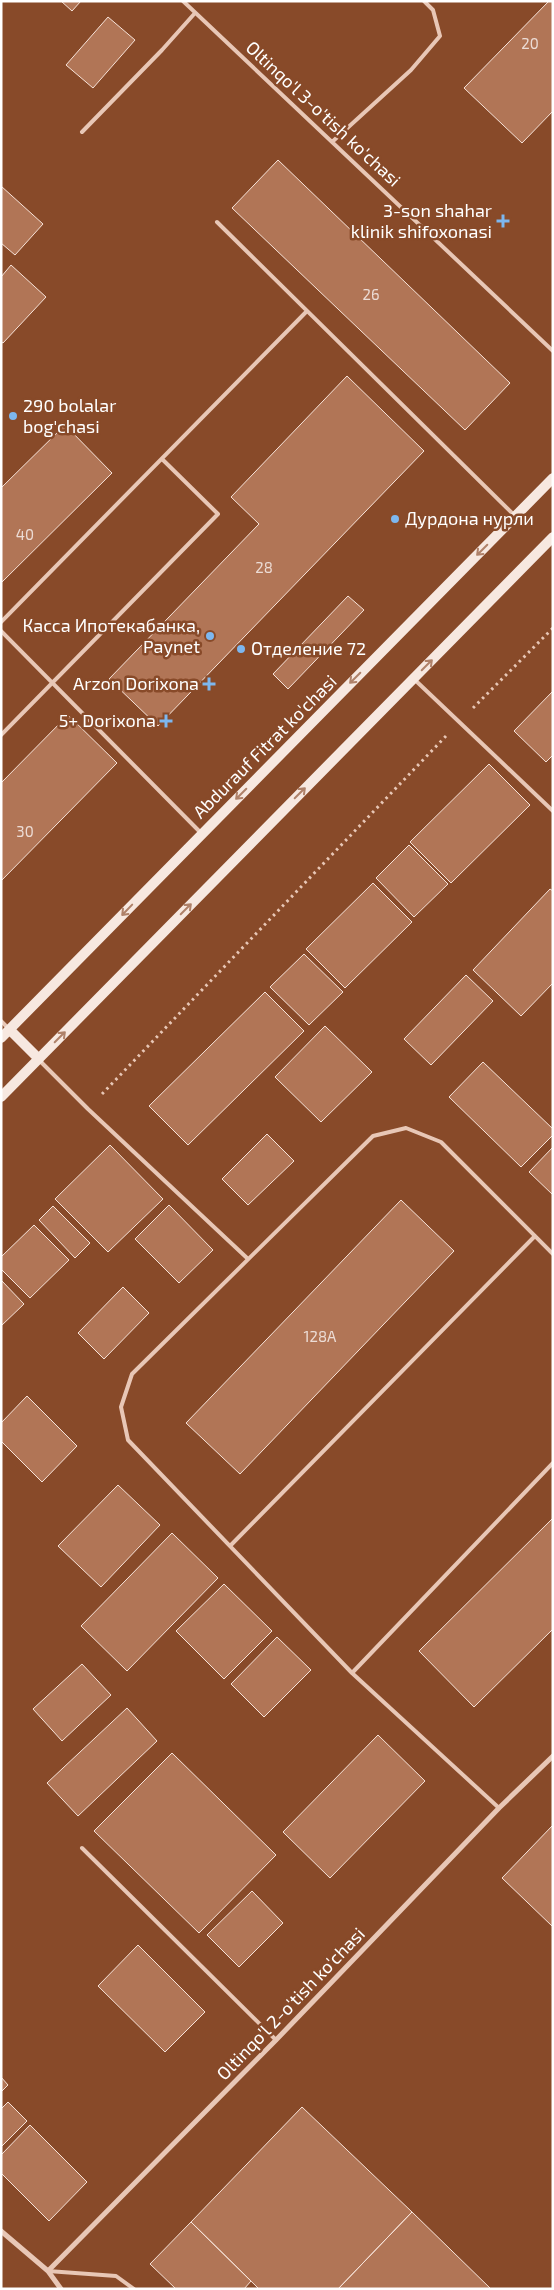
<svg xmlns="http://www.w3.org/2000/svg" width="554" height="2290" viewBox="0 0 554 2290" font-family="'Exo 2',sans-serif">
  <rect width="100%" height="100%" fill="#884a29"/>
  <!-- building -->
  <path fill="#b17556" stroke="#f7e3d9" d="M61,1h20l-9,10z
    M549,1h4v110l-31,32 -58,-55z
    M108,17l27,23 -42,48 -27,-23z
    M278,160l232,223 -45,47 -233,-222z
    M1,186l42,38 -28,31 -14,-12z
    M11,265l35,32 -43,46 -2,-1v-65z
    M347,376l77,75 -266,275 -49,-47 150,-155 -28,-27z
    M65,425l47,48 -111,110v-95z
    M348,596l16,14 -76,79 -15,-15z
    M553,691v64l-7,7 -32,-31z
    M68,715l49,48 -116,118v-98z
    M489,764l41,41 -79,78 -41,-41z
    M409,845l39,39 -34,33 -38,-39z
    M373,883l39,39 -67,66 -39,-39z
    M550,889l3,2v92l-32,33 -48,-46z
    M304,954l39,38 -34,33 -39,-38z
    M466,975l27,26 -62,64 -27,-26z
    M265,992l39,39 -116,114 -39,-39z
    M325,1026l47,46 -51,50 -46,-45z
    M483,1062l70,67v6l-32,32 -72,-70z
    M267,1134l27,27 -46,44 -26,-26z
    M110,1145l53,54 -55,53 -53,-53z
    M553,1147v48l-24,-23z
    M401,1200l53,51 -214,223 -54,-51z
    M169,1205l44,45 -34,33 -44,-44z
    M53,1206l37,37 -15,15 -36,-38z
    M34,1225l35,35 -39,38 -29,-29v-12z
    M1,1280l23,24 -23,22z
    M123,1287l26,26 -45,46 -26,-26z
    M27,1396l50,50 -35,36 -41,-41v-18z
    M118,1485l42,40 -59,62 -43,-41z
    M553,1518v111l-79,78 -55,-56z
    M172,1533l46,45 -91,93 -46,-45z
    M224,1584l48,47 -48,48 -48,-48z
    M277,1637l34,33 -47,47 -33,-33z
    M82,1664l29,31 -49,46 -29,-32z
    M127,1708l30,33 -79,75 -31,-33z
    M378,1735l47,46 -95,97 -47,-46z
    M172,1753l104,102 -77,78 -105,-102z
    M553,1825v101h-1l-50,-48z
    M252,1891l31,32 -44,44 -32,-32z
    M138,1945l67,67 -40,40 -67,-66z
    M1,2077l7,8 -7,7z
    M8,2102l19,19 -26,26v-38z
    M302,2107l110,105 -74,77h-79l-68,-67z
    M30,2125l57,57 -38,39 -48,-48v-18z
    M412,2212l79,77h-153z
    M191,2222l60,59 -7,8h-68l-26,-25z"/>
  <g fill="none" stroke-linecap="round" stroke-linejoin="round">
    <!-- path -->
    <path stroke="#e8c7b6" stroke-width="3" stroke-dasharray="2.5 4" stroke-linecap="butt" d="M473,708l80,-80
      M102,1094l344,-358"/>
    <!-- service -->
    <path stroke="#e8c7b6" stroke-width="4" d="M183,1l370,350
      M82,132l80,-82 33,-37
      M332,142l79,-72 29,-34 -7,-26 -9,-9
      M217,222l297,293
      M1,622l306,-311
      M1,631l201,203
      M415,680l138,131
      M1,735l217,-221 -56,-55
      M1,1021l7,7
      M39,1060l49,49 159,149
      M230,1546l305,-310
      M352,1673l201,-210
      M499,1808l-147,-135 -224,-233 -7,-33 11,-33 241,-238 33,-8 35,14 112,112
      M82,1848l194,192
      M48,2271l68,5 18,13"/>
    <!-- minor -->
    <path stroke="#e8c7b6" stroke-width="5" d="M1,2231l47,40 13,18
      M48,2271l228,-231 223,-232 54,-52"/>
    <!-- secondary -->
    <path stroke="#f7e8e0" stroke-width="10" d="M10,1030l29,29
      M1,1038l552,-560
      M1,1097l552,-560"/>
  </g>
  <!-- one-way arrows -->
  <defs><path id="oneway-shaft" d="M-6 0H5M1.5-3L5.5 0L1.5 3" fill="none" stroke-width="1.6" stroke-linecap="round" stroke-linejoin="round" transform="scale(1.25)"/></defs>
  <g stroke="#af8169">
    <use href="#oneway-shaft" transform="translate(482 550) rotate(135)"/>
    <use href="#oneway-shaft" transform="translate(427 665) rotate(-45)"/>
    <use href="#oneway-shaft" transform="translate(355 678) rotate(135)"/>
    <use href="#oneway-shaft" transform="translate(300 793) rotate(-45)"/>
    <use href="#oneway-shaft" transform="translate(241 794) rotate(135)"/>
    <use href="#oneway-shaft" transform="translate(186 909) rotate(-45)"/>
    <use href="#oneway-shaft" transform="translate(127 910) rotate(134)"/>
    <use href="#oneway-shaft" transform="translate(60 1037) rotate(-45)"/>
  </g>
  <!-- markers -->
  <g fill="#7db7ef" stroke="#884a29" stroke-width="2">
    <path d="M500.5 213.5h5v5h5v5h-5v5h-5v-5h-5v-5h5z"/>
    <circle cx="13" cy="416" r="5"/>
    <circle cx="395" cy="519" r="5"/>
    <circle cx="210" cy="636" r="5"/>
    <circle cx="241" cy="649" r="5"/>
    <path d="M206.5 676.5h5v5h5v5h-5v5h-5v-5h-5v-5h5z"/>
    <path d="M163.5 713.5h5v5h5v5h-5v5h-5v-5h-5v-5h5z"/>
  </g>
  <g text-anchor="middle" stroke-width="5" stroke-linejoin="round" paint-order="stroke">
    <!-- number labels -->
    <g font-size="15" fill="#ecdcd5">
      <text x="530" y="49">20</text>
      <text x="371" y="300">26</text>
      <text x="25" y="540">40</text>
      <text x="264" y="573">28</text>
      <text x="25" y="837">30</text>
      <text x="320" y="1342">128A</text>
    </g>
    <!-- street labels -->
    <g font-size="18" fill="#fff" stroke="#884a29">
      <text transform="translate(323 114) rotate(43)" y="6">Oltinqo'l 3-o'tish ko'chasi</text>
      <text transform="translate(265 747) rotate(-45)" y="6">Abdurauf Fitrat ko'chasi</text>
      <text transform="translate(291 2004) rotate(-46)" y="6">Oltinqo'l 2-o'tish ko'chasi</text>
    </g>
    <!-- poi labels -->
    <g font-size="18" fill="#fff" stroke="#884a29" text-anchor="end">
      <text x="492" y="217">3-son shahar<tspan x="492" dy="21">klinik shifoxonasi</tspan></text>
      <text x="23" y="412" text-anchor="start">290 bolalar<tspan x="23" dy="21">bog'chasi</tspan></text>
      <text x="405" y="525" text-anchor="start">Дурдона нурли</text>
      <text x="200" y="632">Касса Ипотекабанка,<tspan x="200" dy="21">Paynet</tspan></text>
      <text x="251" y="655" text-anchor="start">Отделение 72</text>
      <text x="199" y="690">Arzon Dorixona</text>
      <text x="156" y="727">5+ Dorixona</text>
    </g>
  </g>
  <!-- border -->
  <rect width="554" height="2290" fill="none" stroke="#ffffff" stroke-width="5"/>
</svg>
